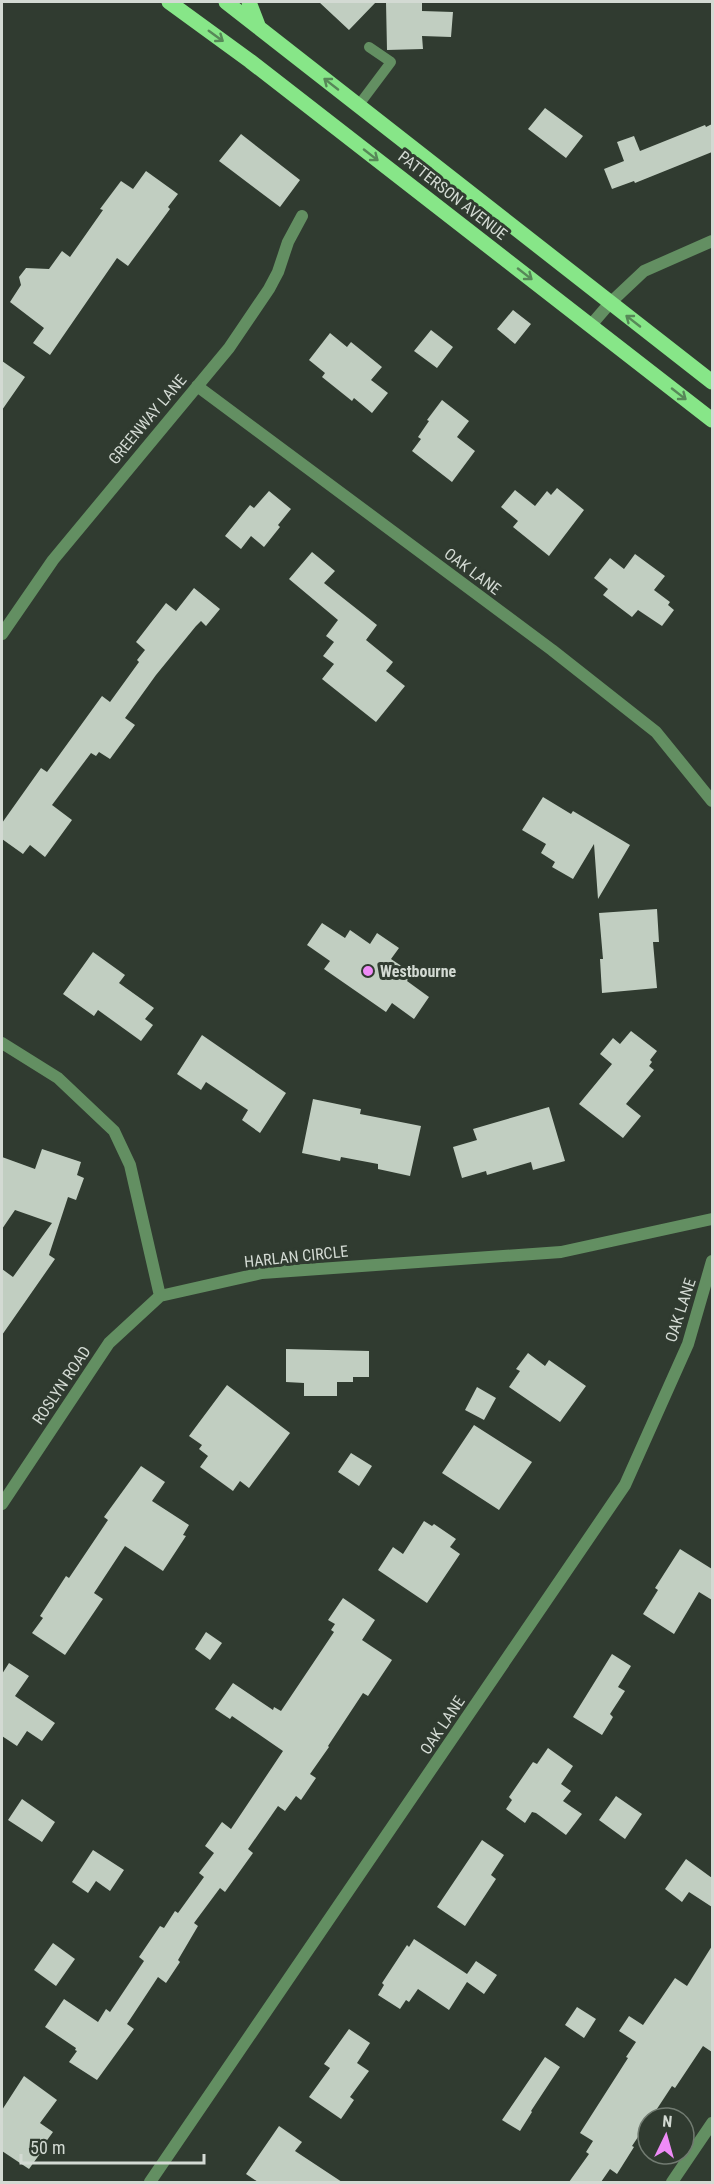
<svg xmlns="http://www.w3.org/2000/svg" width="714" height="2184" viewBox="0 0 714 2184" font-family="'Roboto Condensed',sans-serif">
  <rect width="100%" height="100%" fill="#303b30"/>
  <!-- building -->
  <path fill="#c1cec1" d="M319,2h57l-27,28z
    M386,2h36v9l31,1 -2,25 -29,-1 1,13 -36,1z
    M545,108l38,28 -17,22 -38,-29z
    M712,124v28l-77,31 -1,-2 -22,8 -8,-20 20,-8 -7,-19 17,-6 6,15 65,-26 1,2z
    M241,134l59,46 -20,27 -61,-46z
    M146,171l32,23 -10,13 2,2 -42,57 -11,-8 -67,97 -17,-12 11,-15 -34,-26 11,-17 -2,-8 7,-9 23,1 13,-18 8,6 33,-47 -3,-1 21,-28 12,8z
    M513,310l18,14 -16,20 -18,-15z
    M431,330l22,17 -16,21 -23,-17z
    M330,333l17,14 4,-5 31,25 -11,13 17,13 -16,20 -18,-15 -2,3 -30,-24 3,-4 -16,-13z
    M2,361l23,16 -23,33z
    M442,400l27,21 -12,16 18,14 -23,31 -40,-31 9,-12 -3,-2 11,-16 -2,-1z
    M557,488l27,22 -35,46 -36,-29 5,-6 -17,-14 14,-17 20,16 12,-15 4,4z
    M269,491l22,18 -13,16 2,2 -16,20 -13,-11 -10,13 -16,-13 25,-31 4,3z
    M312,552l23,19 -11,12 53,42 -11,15 27,22 -7,9 19,15 -29,36 -54,-43 12,-15 -11,-8 11,-14 -8,-6 12,-16 -49,-41z
    M635,554l30,22 -11,14 16,12 -2,3 6,5 -12,16 -24,-16 -6,7 -29,-22 5,-6 -14,-11 16,-20 14,11z
    M194,588l26,21 -14,17 -5,-5 -5,5 -40,49 -31,43 10,7 -25,34 -11,-7 -3,4 -5,-3 -39,52 20,15 -27,37 -15,-12 -7,9 -21,-15v-16l39,-55 6,4 55,-76 8,6 29,-40 -2,-2 8,-10 -9,-8 30,-39 10,8z
    M543,797l28,17 2,-3 57,34 -32,54 -4,-55 -21,35 -21,-12 3,-5 -14,-9 5,-9 -24,-14z
    M657,909l2,33h-6l4,46 -55,5 -2,-34h3l-4,-46z
    M322,923l23,15 5,-8 20,14 7,-11 22,15 -8,11 21,14 -5,8 22,16 -15,22 -22,-16 -6,9 -62,-43 6,-8 -23,-16z
    M93,952l32,23 -6,8 35,25 -9,11 8,6 -12,16 -43,-31 -4,6 -31,-22z
    M631,1031l26,20 -7,9 2,2 -3,4 5,4 -28,34 15,12 -18,22 -44,-34 33,-40 -12,-10 13,-16 7,6z
    M202,1035l84,58 -26,40 -18,-13 6,-10 -42,-28 -5,8 -24,-16z
    M313,1099l48,10 -1,5 61,12 -11,50 -32,-7v-5l-37,-7 -1,4 -38,-8z
    M549,1107l16,54 -32,9 -2,-8 -44,13 -1,-4 -24,7 -9,-31 24,-7 -4,-11z
    M42,1149l39,13 -4,13 7,3 -8,22 -8,-3 -19,58 6,4 -53,76v-66l11,8 39,-54 -37,-13 -13,19v-72l33,12z
    M286,1349l83,2v26h-16v5h-16v14h-33v-13l-18,-1z
    M528,1353l17,13 4,-6 37,26 -26,36 -51,-35 11,-16 -4,-2z
    M227,1385l63,48 -41,55 -9,-7 -7,10 -33,-24 8,-11 -9,-7 3,-4 -13,-9z
    M477,1387l19,11 -12,22 -19,-10z
    M474,1425l58,37 -33,48 -57,-37z
    M351,1453l21,13 -13,20 -21,-14z
    M141,1466l24,16 -13,19 37,24 -6,10 3,1 -23,35 -38,-25 -31,47 9,6 -38,56 -33,-22 11,-15 -3,-2 26,-40 3,2 39,-58 -4,-3z
    M424,1521l8,5 2,-2 22,15 -6,8 10,7 -33,49 -49,-33 15,-23 10,7z
    M680,1549l32,20v31l-13,-8 -25,42 -31,-20 15,-24 -3,-2z
    M343,1598l32,22 -13,20 30,20 -24,36 -5,-3 -35,53 1,1 -19,27 6,4 -15,22 -5,-4 -11,15 -7,-5 -30,43 5,4 -28,39 -5,-4 -26,35 4,3 -20,34 2,2 -14,21 -8,-6 -31,47 7,5 -37,51 -28,-18 8,-11 -2,-1 1,-2 -31,-21 19,-28 34,23 8,-13 4,3 34,-51 -5,-4 21,-31 4,2 11,-17 3,2 26,-36 -5,-4 15,-20 -9,-7 17,-24 9,7 52,-78 -51,-35 -2,3 -15,-10 18,-26 40,27 1,-3 7,4 53,-79 -3,-2 4,-6 -7,-4z
    M206,1632l16,11 -12,17 -15,-11z
    M612,1654l19,12 -13,21 7,4 -15,23 3,3 -11,18 -29,-18z
    M9,1663l20,13 -14,20 40,27 -13,18 -15,-10 -10,15 -15,-10v-62z
    M548,1748l25,18 -12,18 10,7 -8,10 19,13 -16,21 -30,-22 -4,-1 -7,11 -19,-14 6,-9 -3,-3 24,-35 4,2z
    M616,1796l26,18 -17,25 -26,-19z
    M22,1799l33,23 -13,20 -34,-22z
    M482,1840l22,15 -13,20 5,4 -31,47 -28,-19z
    M93,1850l31,20 -14,21 -14,-10 -8,12 -16,-11z
    M686,1859l26,19v29l-23,-15 -7,10 -17,-13z
    M414,1939l53,35 9,-13 21,14 -13,19 -17,-12 -18,28 -31,-21 -9,13 -3,-2 -6,9 -22,-14 6,-10 -2,-2 25,-38 2,2z
    M53,1943l22,16 -19,27 -22,-16z
    M712,1946v106l-9,-6 -28,42 -3,-2 -21,32h-3v4l-16,24 2,1 -17,27 -7,-5 -9,13h-32l20,-28 -3,-2 7,-11 -13,-8 48,-75 -2,-1 10,-15 -17,-11 10,-15 14,9 32,-47 12,8z
    M577,2007l19,12 -12,19 -19,-13z
    M349,2029l21,14 -13,20 12,8 -19,26 4,3 -13,19 -32,-22 21,-29 -6,-4z
    M545,2057l15,10 -29,44 1,1 -12,19 -18,-11z
    M24,2076l33,24 -17,23 13,9 -8,11 2,1 -18,25 -27,-18v-41z
    M279,2126l23,16 -7,9 47,31h-84l-12,-8z"/>
  <g fill="none" stroke-linecap="round" stroke-linejoin="round">
    <!-- lane -->
    <path stroke="#638f62" stroke-width="10" d="M358,106l33,-44 -22,-15"/>
    <!-- street -->
    <path stroke="#638f62" stroke-width="12" d="M591,325l19,-22 34,-32 68,-30
      M197,386l355,264 104,82 56,69
      M2,634l51,-74 176,-212 40,-59 9,-17 10,-30 14,-26
      M2,1043l56,35 56,53 16,34 30,131 102,-23 299,-21 151,-33
      M2,1504l107,-161 51,-47
      M150,2182l475,-697 63,-141 24,-83
      M672,2182l40,-59"/>
    <!-- primary -->
    <path stroke="#87e688" stroke-width="15" d="M169,2l81,59 462,359
      M226,2l486,380
      M249,2l10,26"/>
  </g>
  <!-- one-way arrows -->
  <defs><path id="oneway-shaft" d="M-6 0H5M1.5-3L5.5 0L1.5 3" fill="none" stroke-width="1.6" stroke-linecap="round" stroke-linejoin="round" transform="scale(1.5)"/></defs>
  <g stroke="#578858">
    <use href="#oneway-shaft" transform="translate(216 36) rotate(36)"/>
    <use href="#oneway-shaft" transform="translate(331 84) rotate(-142)"/>
    <use href="#oneway-shaft" transform="translate(371 155) rotate(38)"/>
    <use href="#oneway-shaft" transform="translate(525 274) rotate(38)"/>
    <use href="#oneway-shaft" transform="translate(633 321) rotate(-142)"/>
    <use href="#oneway-shaft" transform="translate(679 394) rotate(38)"/>
  </g>
  <!-- markers -->
  <circle fill="#ef8bf7" stroke="#303b30" stroke-width="2" cx="368" cy="971" r="6"/>
  <g text-anchor="middle" stroke-width="6" stroke-linejoin="round" paint-order="stroke">
    <!-- street labels -->
    <g font-size="16" fill="#d3dad3" stroke="#303b30">
      <text transform="translate(453 195) rotate(38)" y="6">PATTERSON AVENUE</text>
      <text transform="translate(147 419) rotate(-50)" y="6">GREENWAY LANE</text>
      <text transform="translate(473 571) rotate(37)" y="6">OAK LANE</text>
      <text transform="translate(296 1256) rotate(-6)" y="6">HARLAN CIRCLE</text>
      <text transform="translate(680 1310) rotate(-72)" y="6">OAK LANE</text>
      <text transform="translate(61 1385) rotate(-56)" y="6">ROSLYN ROAD</text>
      <text transform="translate(442 1725) rotate(-56)" y="6">OAK LANE</text>
    </g>
    <!-- poi labels -->
    <g font-size="16" font-weight="bold" fill="#d3dad3" stroke="#303b30" text-anchor="start">
      <text x="380" y="977">Westbourne</text>
    </g>
  </g>
  <!-- border -->
  <rect width="714" height="2184" fill="none" stroke="#d3dad3" stroke-width="6"/>
  <!-- north arrow -->
  <g transform="translate(666 2136) rotate(5)"><circle r="28" fill="#303b30" stroke="#717b71" stroke-width="1.5"/>
  <path d="M0-4.5L10 22L0 15L-10 22Z" fill="#ef8bf7"/>
  <text y="-9" font-size="16" font-weight="bold" text-anchor="middle" fill="#d3dad3">N</text>
  </g>
  <!-- scale -->
  <path d="M21 2154v9h183v-9" fill="none" stroke="#d3dad3" stroke-width="3"/>
  <text x="30" y="2154" font-size="18" fill="#d3dad3" stroke="#303b30" stroke-width="4.5" paint-order="stroke">50 m</text>
</svg>
